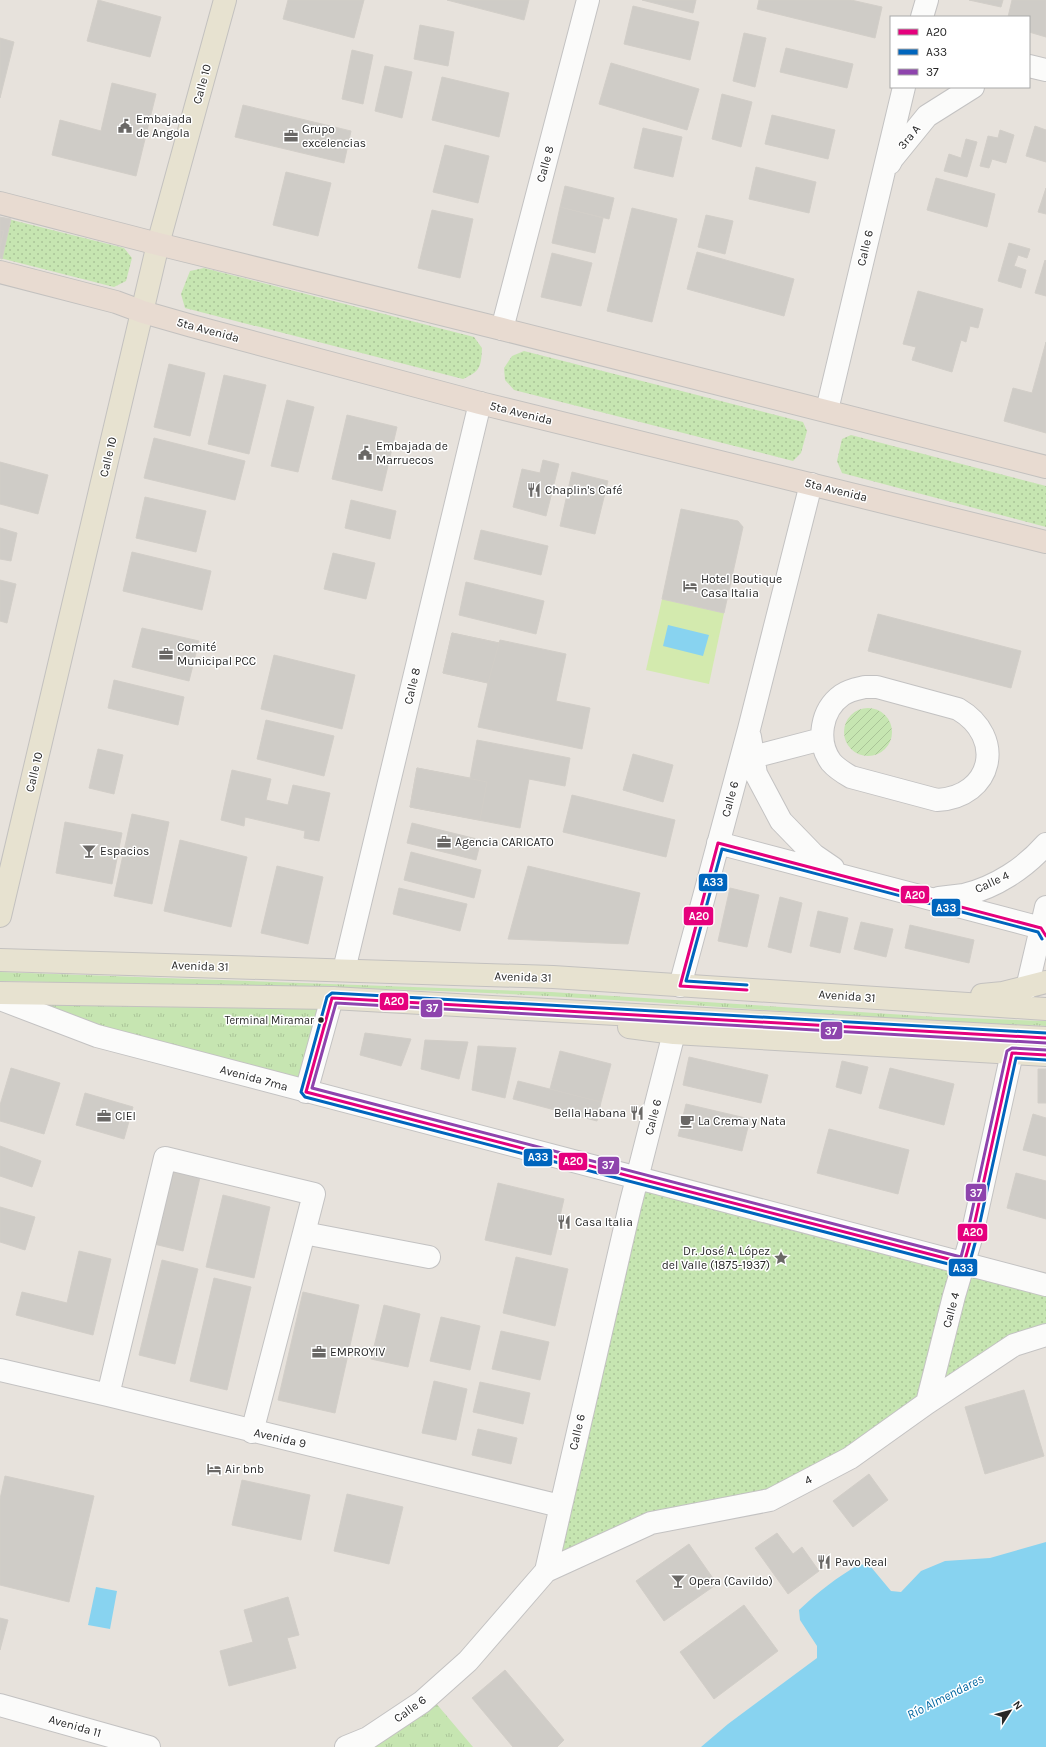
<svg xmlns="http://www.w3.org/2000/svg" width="1046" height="1747" viewBox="0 0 1046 1747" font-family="Karla,sans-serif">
  <defs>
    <pattern id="grass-tufts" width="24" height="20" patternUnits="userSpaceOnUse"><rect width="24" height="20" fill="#c6e5b1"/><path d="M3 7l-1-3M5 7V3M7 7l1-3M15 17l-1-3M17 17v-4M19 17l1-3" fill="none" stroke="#aac498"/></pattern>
    <pattern id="park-dots" width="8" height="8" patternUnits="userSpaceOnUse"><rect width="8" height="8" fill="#c6e5b1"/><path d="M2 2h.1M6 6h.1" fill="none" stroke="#aac498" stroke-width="1.8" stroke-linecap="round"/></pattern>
    <pattern id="garden-furrows" width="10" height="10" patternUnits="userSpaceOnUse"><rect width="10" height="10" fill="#c6e5b1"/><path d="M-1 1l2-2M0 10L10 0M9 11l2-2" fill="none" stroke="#aac498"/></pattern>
  </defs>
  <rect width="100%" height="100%" fill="#e7e2dc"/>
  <!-- grass -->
  <path fill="url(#grass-tufts)" d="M0,972l551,20 386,25 109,4v5c-167,-6 -333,-21 -499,-30 -182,-10 -365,-11 -547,-15z
    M332,998l-26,94 -306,-93z
    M429,1695l44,52h-127z"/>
  <!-- park -->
  <path fill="url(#park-dots)" d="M0,217l124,31 8,10 -6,23 -12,6 -114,-29z
    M204,268l270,69 8,11c-1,18 -1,23 -19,31l-278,-71 -4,-14 9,-23z
    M524,351l279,71 4,9 -6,22 -8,8 -279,-71 -9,-10 -1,-12 8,-12z
    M851,435l195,51v41l-204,-54 -5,-12 5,-22z
    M637,1178l409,107v50l-276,165 -119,23 -105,48z"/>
  <!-- garden -->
  <path fill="url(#garden-furrows)" d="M844 732a24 24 0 1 1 48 0a24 24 0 1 1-48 0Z"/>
  <!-- pitch -->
  <path fill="#d3eaae" d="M662,599l62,14 -15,71 -63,-14z"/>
  <!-- water -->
  <path fill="#88d3f0" d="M668,625l41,10 -6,21 -40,-10z
    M1046,1542v205h-345l27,-23 89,-66v-12l-17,-26 -1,-10c19,-18 38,-33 61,-46l11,3 20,24 10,1 20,-21 24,-10 45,-3z
    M96,1587l21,4 -7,38 -22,-4z"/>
  <!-- building -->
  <path fill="#cfccc7" stroke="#d2cec8" d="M98,0l63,17 -11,40 -63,-16z
    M288,0h76l-10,38 -71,-19z
    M447,0h82l-5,20z
    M642,0h54l-3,13z
    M759,0h92l31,7 -7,31 -118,-29z
    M969,0h34l-2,7z
    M1012,0h34v37l-17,-5v-15h-21z
    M633,6l66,16 -9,38 -66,-16z
    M420,25l34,7 -6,34 -34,-7z
    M744,33l22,5 -11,49 -22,-6z
    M0,38l14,4 -14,56z
    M786,48l67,16 -6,24 -67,-16z
    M352,50l21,5 -10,49 -21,-5z
    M611,63l88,26 -12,41 -88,-26z
    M385,66l27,6 -10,46 -27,-7z
    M442,77l67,16 -10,44 -67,-17z
    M112,83l44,11 -20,82 -84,-21 8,-35 41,11z
    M722,94l30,8 -11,45 -29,-8z
    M243,105l108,26 -7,32 -109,-26z
    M772,115l63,15 -7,29 -63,-15z
    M1035,126l11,4v32l-20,-6z
    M643,128l39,9 -9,40 -39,-9z
    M1000,130l14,5 -8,28 -14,-4 -3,9 -9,-2 8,-30 10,2z
    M966,139l11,3 -10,35 -23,-6 5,-17 12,4z
    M445,145l44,11 -11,47 -45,-11z
    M756,167l60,15 -7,31 -60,-14z
    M286,172l45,11 -13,53 -45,-11z
    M936,178l59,16 -8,33 -60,-17z
    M565,186l49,12 -5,21 -49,-12z
    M1046,188v26l-8,-2z
    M560,207l43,11 -8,35 -43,-10z
    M632,208l45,11 -25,103 -45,-11z
    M432,210l41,9 -13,59 -42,-10z
    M706,215l27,6 -8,33 -27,-7z
    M0,217l11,2 -9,40 -2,-1z
    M0,230l4,1 -4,15z
    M1009,243l21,6 -3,9 -9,-3 -4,11 12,4 -5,18 -23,-7z
    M697,252l97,27 -10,37 -97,-27z
    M552,253l40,10 -11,43 -40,-9z
    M1045,260l1,1v35l-11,-3z
    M918,291l65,18 -5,19 -8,-2 -4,16 -5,-2 -9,32 -40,-12 4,-13 -13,-3z
    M1046,342v91l-42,-12 9,-33 19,5z
    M169,364l36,9 -15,63 -36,-9z
    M224,375l42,10 -17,69 -41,-10z
    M287,400l27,7 -16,65 -27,-6z
    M347,415l50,12 -15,64 -50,-12z
    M154,438l91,23 -10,39 -91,-22z
    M543,460l16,4 -13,52 -33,-9 9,-38 18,4z
    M0,462l48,13 -10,39 -38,-10z
    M572,472l36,9 -13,53 -35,-8z
    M145,497l61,14 -10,41 -60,-14z
    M351,500l45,11 -6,28 -45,-11z
    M681,509l57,12 5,6 -19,86 -62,-14z
    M0,528l17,5 -6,28 -11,-2z
    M481,530l67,16 -7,29 -67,-16z
    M132,552l79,19 -9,39 -79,-19z
    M333,553l42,10 -9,36 -42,-10z
    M0,580l16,4 -9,39 -7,-2z
    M466,582l78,19 -8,33 -77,-19z
    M878,614l143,37 -10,37 -143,-37z
    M142,628l57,13 -10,40 -57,-14z
    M452,633l47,10 1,-3 66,14 -10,47 34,7 -8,41 -104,-22 10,-44 -45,-10z
    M452,633l47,10 -11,40 -45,-10z
    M274,655l81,20 -13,54 -81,-20z
    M114,680l70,17 -6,28 -70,-17z
    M266,720l68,16 -10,40 -67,-17z
    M477,740l93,18 -5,28 -36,-7 -9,49 -110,-21 7,-39 53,10z
    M98,749l25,6 -9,39 -25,-6z
    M633,754l40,11 -10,37 -40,-12z
    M417,768l70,14 -7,38 -70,-13z
    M232,770l39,9 -5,21 22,5 5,-20 37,8 -11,48 -15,-3 1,-7 -60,-14 -1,9 -23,-6z
    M572,795l103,25 -9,37 -103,-25z
    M132,814l37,8 -17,82 -38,-8z
    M65,822l57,11 -10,51 -56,-11z
    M412,823l69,17 -5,20 -69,-17z
    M180,840l67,17 -16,70 -67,-16z
    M411,852l70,18 -7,28 -70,-18z
    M277,866l46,11 -15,67 -47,-11z
    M528,866l112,27 -12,51 -120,-5z
    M399,888l68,16 -7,27 -67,-17z
    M730,888l29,7 -12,52 -29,-6z
    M780,897l22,6 -11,50 -23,-6z
    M818,911l30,7 -8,35 -30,-7z
    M861,922l32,7 -7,28 -32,-8z
    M910,925l64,15 -5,23 -64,-15z
    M365,1033l46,6 -10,27 -41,-11z
    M425,1040l43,2 -9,37 -38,-10z
    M478,1046l38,2 -11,50 -33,-8z
    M560,1051l51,13 -10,38 -51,-13z
    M689,1057l79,18 -7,28 -78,-18z
    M842,1061l26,6 -7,27 -25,-7z
    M11,1068l49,15 -16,51 -44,-13v-16z
    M890,1068l64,16 -10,41 -65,-17z
    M1038,1069h8v34h-8z
    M518,1081l83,21 -4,19 -84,-22z
    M85,1093l48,14 -9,32 -48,-14z
    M686,1104l64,15 -8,32 -64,-15z
    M1033,1114l13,4v38l-23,-6z
    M829,1129l80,21 -11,44 -81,-21z
    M0,1146l41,15 -9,26 -32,-11z
    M172,1166l29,7 -18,78 -29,-7z
    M1016,1173l30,8v38l-39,-11z
    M498,1183l66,16 -13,56 -66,-15z
    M223,1195l47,12 -16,71 -48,-11z
    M0,1207l35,10 -10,33 -25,-8z
    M79,1251l32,8 -18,76 -77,-20 6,-23 45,11z
    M516,1257l52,12 -13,57 -52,-13z
    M162,1260l36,9 -23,95 -36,-9z
    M214,1278l37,9 -24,103 -37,-9z
    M303,1292l56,13 -24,108 -57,-13z
    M384,1305l36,9 -12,53 -37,-8z
    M441,1317l39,9 -10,44 -40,-9z
    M501,1331l48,11 -9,38 -48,-11z
    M434,1381l33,8 -11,51 -34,-7z
    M480,1382l50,11 -7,31 -50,-12z
    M1024,1390l20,66 -59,18 -20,-67z
    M478,1429l39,9 -6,26 -39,-9z
    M869,1474l19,26 -35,27 -20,-26z
    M5,1476l89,20 -25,106 -69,-17v-86z
    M242,1480l68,15 -9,45 -69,-15z
    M347,1494l56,13 -14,57 -55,-13z
    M777,1533l16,21 9,-7 17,24 -31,23 -33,-46z
    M689,1544l28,40 -53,37 -28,-40z
    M288,1597l11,38 -12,3 9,30 -67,18 -9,-35 33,-9 -9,-32z
    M744,1605l34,46 -64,48 -34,-47z
    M0,1618l8,2 -8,30z
    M505,1670l59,70 -7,7h-44l-41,-49z"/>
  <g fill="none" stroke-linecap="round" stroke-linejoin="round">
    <defs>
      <path id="minor" d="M922,17l5,-17
        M1029,66l17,4
        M890,163l2,-4 35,-43 46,-29
        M502,329l86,-329
        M827,410l77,-323
        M865,687h12l81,22c48,28 35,88 -21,91l-86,-23c-7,-4 -14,-8 -20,-15 -15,-21 -10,-52 11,-67 7,-5 14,-6 23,-8z
        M750,737l6,37 25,47 33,34 19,13
        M753,757l69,-18
        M718,843l323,85 5,8
        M939,898c8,-1 17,-2 25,-3 32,-8 61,-27 82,-51
        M344,970l136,-567
        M680,986l69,-257 62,-245
        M1027,988l19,-81
        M0,999l97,37 949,249
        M306,1092l26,-94
        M0,1370l108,25 452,111
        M108,1395l57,-237 149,36 -10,39 125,24
        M927,1403l27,-107 18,-61 40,-182
        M252,1432l52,-199
        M546,1571l105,-48 119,-23 80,-42 77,-55 87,-58 32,-10
        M0,1705l149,42
        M346,1747l22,-9 54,-36 46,-41 78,-90 84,-365 44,-173"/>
      <path id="major" d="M0,916l158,-672 67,-244
        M0,960l553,17 493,32
        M0,993l332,5 714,40
        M982,995l21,-2 43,-11
        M629,1027l45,6 372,22"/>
      <path id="highway" d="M0,203l158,41 344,85 544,138
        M0,272l116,30 27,10 49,14 288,77 566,139"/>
    </defs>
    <!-- minor casing -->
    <use href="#minor" stroke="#c3c2c2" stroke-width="24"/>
    <!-- major casing -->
    <use href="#major" stroke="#c3c1bf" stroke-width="24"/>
    <!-- highway casing -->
    <use href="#highway" stroke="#c3c1bf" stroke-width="24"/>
    <!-- minor -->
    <use href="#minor" stroke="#fbfbfa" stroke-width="22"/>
    <!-- major -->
    <use href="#major" stroke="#e7e2d0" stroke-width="22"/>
    <!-- highway -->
    <use href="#highway" stroke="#e8dbd1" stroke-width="22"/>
    <defs>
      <path id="bus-1" d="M747,990l-67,-4 38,-143 323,85 5,8
        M1046,1038l-714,-40 -26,94 658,171 8,-28 40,-182 34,2"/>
      <path id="bus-2" d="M747,985l-61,-4 36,-132 316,83 4,7
        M1046,1060l-30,-2 -39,178 -8,29 -5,3 -659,-171 -4,-5 26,-95 5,-4 714,40"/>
      <path id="bus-3" d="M1046,1043l-710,-40 -24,85 649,169 6,-23 40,-183 5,-3 34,2"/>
    </defs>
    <!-- bus-1 casing -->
    <use href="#bus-1" stroke="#fff" stroke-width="6"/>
    <!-- bus-2 casing -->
    <use href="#bus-2" stroke="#fff" stroke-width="6"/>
    <!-- bus-3 casing -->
    <use href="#bus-3" stroke="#fff" stroke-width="6"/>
    <!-- bus-1 -->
    <use href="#bus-1" stroke="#e5007d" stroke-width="3"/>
    <!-- bus-2 -->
    <use href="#bus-2" stroke="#0065bd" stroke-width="3"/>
    <!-- bus-3 -->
    <use href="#bus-3" stroke="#8e44ad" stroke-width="3"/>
  </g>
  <!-- icons -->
  <defs>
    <symbol id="civic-bare" viewBox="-9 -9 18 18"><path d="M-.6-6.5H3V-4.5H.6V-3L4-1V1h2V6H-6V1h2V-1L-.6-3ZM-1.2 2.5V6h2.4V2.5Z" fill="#6a6866" stroke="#fff" stroke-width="2.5" paint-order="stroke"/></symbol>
    <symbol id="office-bare" viewBox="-9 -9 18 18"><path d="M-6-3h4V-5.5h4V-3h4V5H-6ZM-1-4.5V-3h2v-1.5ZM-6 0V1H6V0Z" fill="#6a6866" stroke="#fff" stroke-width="2.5" paint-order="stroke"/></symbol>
    <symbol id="restaurant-bare" viewBox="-9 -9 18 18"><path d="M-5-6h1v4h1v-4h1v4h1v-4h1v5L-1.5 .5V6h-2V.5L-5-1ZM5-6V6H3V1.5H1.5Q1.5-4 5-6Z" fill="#6a6866" stroke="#fff" stroke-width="2.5" paint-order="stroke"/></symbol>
    <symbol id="hotel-bare" viewBox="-9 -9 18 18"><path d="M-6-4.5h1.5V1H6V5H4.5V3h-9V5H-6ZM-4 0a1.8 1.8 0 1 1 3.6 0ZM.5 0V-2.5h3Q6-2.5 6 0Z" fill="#6a6866" stroke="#fff" stroke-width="2.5" paint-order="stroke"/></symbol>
    <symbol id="bar-bare" viewBox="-9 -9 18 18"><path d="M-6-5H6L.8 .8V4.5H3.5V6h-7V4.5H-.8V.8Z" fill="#6a6866" stroke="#fff" stroke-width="2.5" paint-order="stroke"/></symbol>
    <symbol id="cafe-bare" viewBox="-9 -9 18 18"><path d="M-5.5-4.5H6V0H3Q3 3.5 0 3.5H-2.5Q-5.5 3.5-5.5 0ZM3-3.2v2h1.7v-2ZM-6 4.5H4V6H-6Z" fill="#6a6866" stroke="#fff" stroke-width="2.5" paint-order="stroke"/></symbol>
    <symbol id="sight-bare" viewBox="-9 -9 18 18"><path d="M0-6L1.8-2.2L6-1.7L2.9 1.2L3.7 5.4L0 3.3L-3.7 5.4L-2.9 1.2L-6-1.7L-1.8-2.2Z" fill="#6a6866" stroke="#fff" stroke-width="2.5" paint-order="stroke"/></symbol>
  </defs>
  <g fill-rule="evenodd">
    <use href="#civic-bare" x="115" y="116" width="20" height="20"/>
    <use href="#office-bare" x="281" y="126" width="20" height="20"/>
    <use href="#civic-bare" x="355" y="443" width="20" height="20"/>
    <use href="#restaurant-bare" x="524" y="480" width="20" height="20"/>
    <use href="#hotel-bare" x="680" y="576" width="20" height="20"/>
    <use href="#office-bare" x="156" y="644" width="20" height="20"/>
    <use href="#office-bare" x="434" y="832" width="20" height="20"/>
    <use href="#bar-bare" x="79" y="841" width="20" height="20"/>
    <use href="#restaurant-bare" x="627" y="1103" width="20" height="20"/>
    <use href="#office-bare" x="94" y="1106" width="20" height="20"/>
    <use href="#cafe-bare" x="677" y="1111" width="20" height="20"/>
    <use href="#restaurant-bare" x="554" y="1212" width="20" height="20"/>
    <use href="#sight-bare" x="771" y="1248" width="20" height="20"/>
    <use href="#office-bare" x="309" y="1342" width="20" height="20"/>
    <use href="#hotel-bare" x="204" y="1459" width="20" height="20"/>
    <use href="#restaurant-bare" x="814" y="1552" width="20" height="20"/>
    <use href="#bar-bare" x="668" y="1571" width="20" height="20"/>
  </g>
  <!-- markers -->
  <circle fill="#272727" stroke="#fff" stroke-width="1.5" cx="321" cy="1020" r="3.5"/>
  <g text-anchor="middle" stroke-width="3" stroke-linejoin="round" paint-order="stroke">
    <!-- bus labels -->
    <g font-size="11" fill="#272727" stroke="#fff" text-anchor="end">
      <text x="314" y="1024">Terminal Miramar</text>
    </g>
    <!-- street labels -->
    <g font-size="12" fill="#272727" stroke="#fff">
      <text transform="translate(202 84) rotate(-75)" y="4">Calle 10</text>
      <text transform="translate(909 137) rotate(-50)" y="4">3ra A</text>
      <text transform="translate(545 164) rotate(-75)" y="4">Calle 8</text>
      <text transform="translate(865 248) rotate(-77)" y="4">Calle 6</text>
      <text transform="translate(208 330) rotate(15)" y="4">5ta Avenida</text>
      <text transform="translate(521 413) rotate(14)" y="4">5ta Avenida</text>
      <text transform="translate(108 457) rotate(-77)" y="4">Calle 10</text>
      <text transform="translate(836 490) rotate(14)" y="4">5ta Avenida</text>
      <text transform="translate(412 686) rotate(-77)" y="4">Calle 8</text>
      <text transform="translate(34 772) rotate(-77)" y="4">Calle 10</text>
      <text transform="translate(730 799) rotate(-75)" y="4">Calle 6</text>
      <text transform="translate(992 882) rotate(-25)" y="4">Calle 4</text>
      <text transform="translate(200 966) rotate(2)" y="4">Avenida 31</text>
      <text transform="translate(523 977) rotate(2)" y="4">Avenida 31</text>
      <text transform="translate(847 996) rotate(4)" y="4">Avenida 31</text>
      <text transform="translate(254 1078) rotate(15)" y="4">Avenida 7ma</text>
      <text transform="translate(653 1117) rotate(-76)" y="4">Calle 6</text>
      <text transform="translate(951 1310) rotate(-75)" y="4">Calle 4</text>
      <text transform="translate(577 1432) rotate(-77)" y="4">Calle 6</text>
      <text transform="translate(280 1438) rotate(13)" y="4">Avenida 9</text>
      <text transform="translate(808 1480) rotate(-28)" y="4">4</text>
      <text transform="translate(410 1709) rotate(-36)" y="4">Calle 6</text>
      <text transform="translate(75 1726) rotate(16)" y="4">Avenida 11</text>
    </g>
    <!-- poi labels -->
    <g font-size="12" fill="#272727" stroke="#fff" text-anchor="start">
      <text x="136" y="123">Embajada<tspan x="136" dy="14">de Angola</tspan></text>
      <text x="302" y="133">Grupo<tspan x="302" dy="14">excelencias</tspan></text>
      <text x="376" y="450">Embajada de<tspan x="376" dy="14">Marruecos</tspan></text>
      <text x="545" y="494">Chaplin's Café</text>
      <text x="701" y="583">Hotel Boutique<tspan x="701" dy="14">Casa Italia</tspan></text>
      <text x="177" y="651">Comité<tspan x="177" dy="14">Municipal PCC</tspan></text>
      <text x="455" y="846">Agencia CARICATO</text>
      <text x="100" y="855">Espacios</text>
      <text x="626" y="1117" text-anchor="end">Bella Habana</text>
      <text x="115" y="1120">CIEI</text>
      <text x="698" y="1125">La Crema y Nata</text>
      <text x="575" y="1226">Casa Italia</text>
      <text x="770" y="1255" text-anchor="end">Dr. José A. López<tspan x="770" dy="14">del Valle (1875-1937)</tspan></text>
      <text x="330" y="1356">EMPROYIV</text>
      <text x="225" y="1473">Air bnb</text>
      <text x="835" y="1566">Pavo Real</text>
      <text x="689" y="1585">Opera (Cavildo)</text>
    </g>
    <!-- water labels -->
    <g font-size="13" font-style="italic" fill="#0267a1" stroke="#fff">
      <text transform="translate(945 1696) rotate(-27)" y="5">Río Almendares</text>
    </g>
  </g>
  <g stroke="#fff" stroke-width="1.5">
    <rect x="698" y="873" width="30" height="19" rx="4" fill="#0065bd"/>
    <rect x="900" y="885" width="30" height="19" rx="4" fill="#e5007d"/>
    <rect x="931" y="898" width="30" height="19" rx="4" fill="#0065bd"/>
    <rect x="683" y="906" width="31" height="20" rx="4" fill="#e5007d"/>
    <rect x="379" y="992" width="30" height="19" rx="4" fill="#e5007d"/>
    <rect x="420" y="999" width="23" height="19" rx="4" fill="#8e44ad"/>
    <rect x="820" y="1021" width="23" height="19" rx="4" fill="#8e44ad"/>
    <rect x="523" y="1148" width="30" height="19" rx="4" fill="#0065bd"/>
    <rect x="558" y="1152" width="30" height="19" rx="4" fill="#e5007d"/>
    <rect x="597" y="1156" width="23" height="19" rx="4" fill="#8e44ad"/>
    <rect x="965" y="1183" width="22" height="19" rx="4" fill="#8e44ad"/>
    <rect x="957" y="1223" width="31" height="19" rx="4" fill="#e5007d"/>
    <rect x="948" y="1258" width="30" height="19" rx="4" fill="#0065bd"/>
  </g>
  <g font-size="11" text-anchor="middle" font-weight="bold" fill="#fff">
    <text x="713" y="886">A33</text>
    <text x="915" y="899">A20</text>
    <text x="946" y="912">A33</text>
    <text x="699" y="920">A20</text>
    <text x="394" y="1005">A20</text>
    <text x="432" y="1012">37</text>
    <text x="831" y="1035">37</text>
    <text x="538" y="1161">A33</text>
    <text x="573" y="1165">A20</text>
    <text x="608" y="1169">37</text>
    <text x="976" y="1197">37</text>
    <text x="973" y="1236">A20</text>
    <text x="963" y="1272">A33</text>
  </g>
  <!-- legend -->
  <rect x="890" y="16" width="140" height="72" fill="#ffffff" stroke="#a9a9a9"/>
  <rect x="898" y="29" width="20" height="6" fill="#e5007d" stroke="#a9a9a9"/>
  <text x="926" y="36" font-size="12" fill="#272727">A20</text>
  <rect x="898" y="49" width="20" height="6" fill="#0065bd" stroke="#a9a9a9"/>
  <text x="926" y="56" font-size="12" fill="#272727">A33</text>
  <rect x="898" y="69" width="20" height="6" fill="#8e44ad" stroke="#a9a9a9"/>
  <text x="926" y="76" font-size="12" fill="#272727">37</text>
  <!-- north arrow -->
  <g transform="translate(1010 1711) rotate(54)" stroke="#ffffff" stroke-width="3" paint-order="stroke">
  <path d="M0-3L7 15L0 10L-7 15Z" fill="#272727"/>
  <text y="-6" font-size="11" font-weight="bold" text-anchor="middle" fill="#272727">N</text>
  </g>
</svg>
